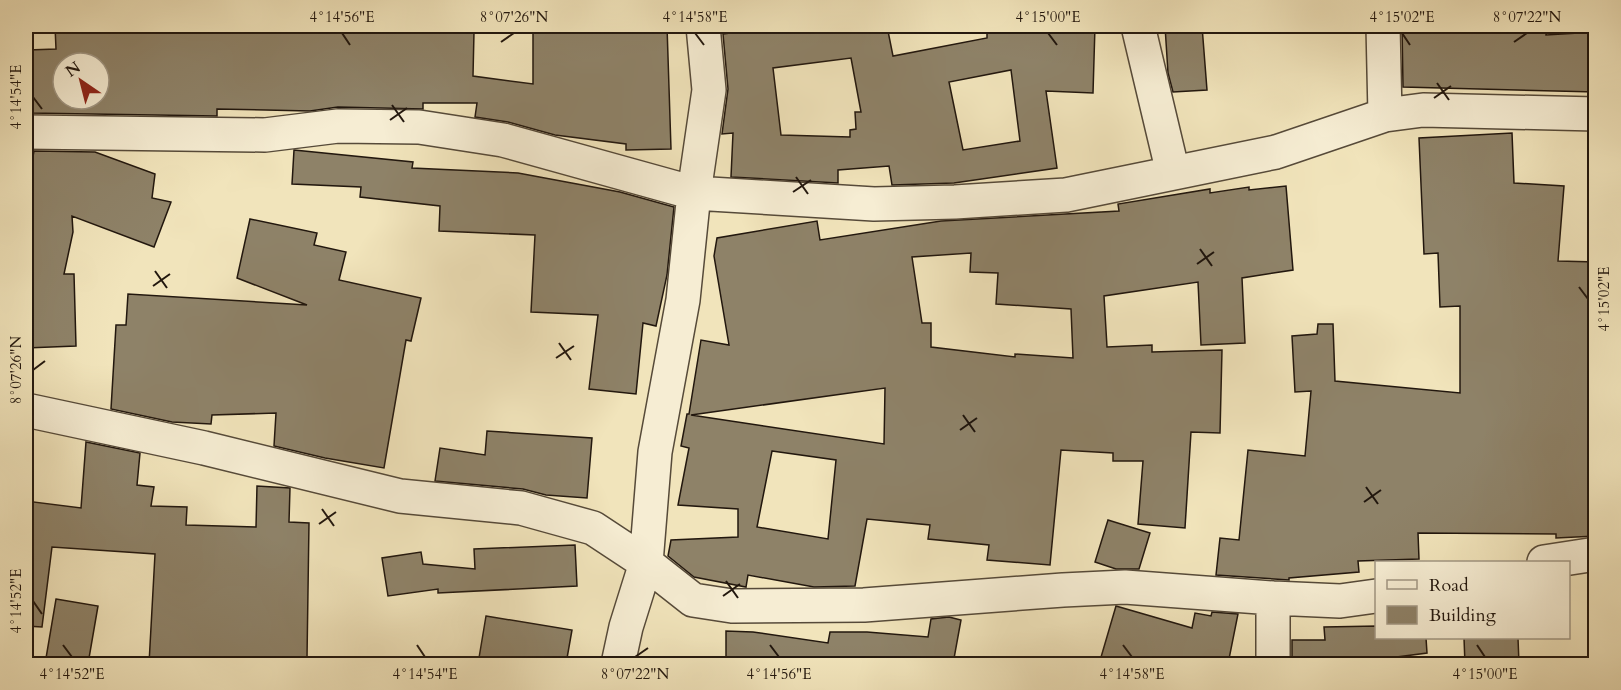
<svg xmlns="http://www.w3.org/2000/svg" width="1621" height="690" viewBox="0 0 1621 690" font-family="Cardo,serif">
  <rect width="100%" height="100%" fill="#f1e4bb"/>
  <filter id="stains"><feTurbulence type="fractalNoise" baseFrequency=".00333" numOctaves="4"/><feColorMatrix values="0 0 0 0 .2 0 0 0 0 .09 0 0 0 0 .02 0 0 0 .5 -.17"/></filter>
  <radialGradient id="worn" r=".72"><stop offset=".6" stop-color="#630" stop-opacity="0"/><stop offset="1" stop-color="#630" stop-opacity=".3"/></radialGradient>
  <!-- building -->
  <path fill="#8e8268" stroke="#22170e" stroke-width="1.5" fill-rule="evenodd" d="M55,26h368v5l51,1 -1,44 60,8v-58h134l4,123 -45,1v-6l-71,-9 -47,-13 -33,-5 2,-14h-54v6l-85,-2 -28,4 -93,-2v7l-188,-3 -1,-63 28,-1zM63,63h36v36h-36z
    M752,26h135l6,30 94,-18v-12h108l-2,67 -47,-2 11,77 -103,15 -62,2 -3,-19 -51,4v13l-107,-6 2,-44 -11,1 6,-45 -5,-55 14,-2v-5zM851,58l10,54h-6l1,17 -6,1v7l-69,-2 -8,-67zM1011,70l9,71 -57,9 -14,-68z
    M1165,26h37l5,64 -34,2 -5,-19z
    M1402,26h21v5h47v-5h76v9l50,-3v60l-193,-5z
    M1512,133l2,50 50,3 -6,75 38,1v145h-5v51h5v78l-40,2v-4l-138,-1 1,26 -61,2 1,11 -70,6v2l-73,-5 4,-37 19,2 9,-90 57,6 6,-65 -16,1 -3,-56 25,-2 1,-10h15l2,57 125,12v-87l-20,1 -2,-54 -14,1 -5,-116z
    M294,150l119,12 -1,6 106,5 102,19 54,15 -7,68 -11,51 -13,-3 -7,71 -47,-5 9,-74 -67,-3 4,-77 -96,-4 1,-25 -80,-9 1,-10 -69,-3z
    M34,151l61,1 60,22 -3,24 19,4 -17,45 -82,-31 1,16 -9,42h10l2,72 -50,2v-156z
    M1286,186l7,84 -51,8 3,65 -44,2 -3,-63 -94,14 3,51 45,-2v7l70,-2 -2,83 -29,-1 -6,96 -47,-4 5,-63h-30v-8l-52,-3 -11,115 -63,-5 2,-15 -61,-6 2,-14 -63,-6 -12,67 -41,1 -66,-12 -2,12 -52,-10 -26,-21 3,-16 67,-3v-28l-60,-4 11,-57 -8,-2 6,-32h2l12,-74 28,5 -15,-89 3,-18 100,-17 3,19 121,-19 178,-10 -1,-7 92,-15v4l39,-6v3zM971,253l-1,19 28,1 -2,31 75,5 2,49 -58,-4v3l-84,-10v-24h-9l-10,-66zM885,388l-1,56 -193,-29zM772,451l64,9 -8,79 -71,-12z
    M250,219l67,14 -3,12 32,7 -7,28 82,18 -10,43 -5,-1 -22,128 -59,-10 -51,-12 2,-33 -64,2 -1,9 -39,-2 -61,-13 5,-84h10l2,-31 179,11 -70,-27z
    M487,431l105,7 -5,60 -41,-3 -23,-6 -88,-8 5,-33 45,7z
    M86,442l54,11 -3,32 17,2 -3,19 36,1 -1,18 70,2 1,-41 33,2 -1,34 20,1 -2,135 -68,-1v7h-90l6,-110 -103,-7 -10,80 -16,-1v-125l55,7z
    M1108,520l42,13 -11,36h-23l-21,-7z
    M575,545l2,41 -139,7v-4l-50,7 -6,-38 39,-6 2,12 52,5 -1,-20z
    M56,599l42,7 -10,58h-43z
    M1116,606l76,22 3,-15 16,3 1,-4 26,2 -10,50h-129z
    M486,616l86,14 -6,34h-88z
    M949,617l12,3 -8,44h-182l1,-6h-46v-27l27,1 75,11 2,-11h37l61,5 3,-18z
    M1377,626v12h49l1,15 -84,11h-51v-24h33l-1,-13z
    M1464,638h54l1,26h-54z"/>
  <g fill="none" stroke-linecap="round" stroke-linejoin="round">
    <defs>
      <path id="minor" d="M1138,26l35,147
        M1383,26l2,89
        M26,132l239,3 73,-9 81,1 84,13 191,53 180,11 81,-2 111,-7 210,-43 109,-37 38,-5 173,4
        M26,410l178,38 196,48 121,12 72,20 53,35 47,37 39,6 132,-1 199,-15 62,-3 148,11 67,3 36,-5
        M1544,562l52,-8
        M618,664l8,-37 20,-64 9,-111 28,-152 11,-107 15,-103 -6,-64
        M1273,664v-66"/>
    </defs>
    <!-- minor casing -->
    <use href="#minor" stroke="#564a39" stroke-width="36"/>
    <!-- minor -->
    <use href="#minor" stroke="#f6edd3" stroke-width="33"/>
  </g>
  <!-- ticks -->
  <path fill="none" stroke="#22170e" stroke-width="2" d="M342,33l8,12M695,33l9,12M1048,33l9,12M1402,33l8,12M501,42l13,-9M1514,42l13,-9M1437,83l12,17M33,97l9,12M1434,98l17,-12M392,105l12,17M390,120l17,-12M796,177l12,17M793,192l18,-12M1200,249l12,17M1197,264l17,-12M155,271l12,17M153,286l17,-12M1579,287l9,12M559,343l12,17M556,358l18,-12M33,370l12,-9M963,415l12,17M960,430l17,-12M1366,487l12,17M1364,502l17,-12M322,509l12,17M319,524l17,-12M726,581l12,17M723,596l17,-12M33,601l9,13M63,645l9,12M417,645l8,12M770,645l9,12M1123,645l9,12M1477,645l8,12M635,657l13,-9"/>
  <!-- margin -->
  <rect width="1621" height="690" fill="none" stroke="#f1e4bb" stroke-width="66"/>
  <!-- legend -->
  <rect x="1375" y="561" width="195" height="78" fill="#f6edd3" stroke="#a19784" stroke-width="1.5"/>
  <rect x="1387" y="580" width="30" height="9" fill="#f6edd3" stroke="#a19784" stroke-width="1.5"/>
  <text x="1429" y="591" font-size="18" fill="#22170e">Road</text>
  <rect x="1387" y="606" width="30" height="18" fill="#8e8268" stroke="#a19784" stroke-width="1.5"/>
  <text x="1429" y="621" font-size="18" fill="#22170e">Building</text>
  <!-- north arrow -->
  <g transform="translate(81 81) rotate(325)"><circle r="28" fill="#f6edd3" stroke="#a19784" stroke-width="1.5"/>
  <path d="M0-4.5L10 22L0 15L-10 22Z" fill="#8f2418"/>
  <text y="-9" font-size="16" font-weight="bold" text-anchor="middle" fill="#22170e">N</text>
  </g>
  <rect x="33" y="33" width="1555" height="624" fill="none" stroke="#22170e" stroke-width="2"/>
  <g font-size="15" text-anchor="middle" fill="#22170e">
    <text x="342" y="22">4°14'56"E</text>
    <text x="514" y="22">8°07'26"N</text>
    <text x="695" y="22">4°14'58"E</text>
    <text x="1048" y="22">4°15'00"E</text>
    <text x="1402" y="22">4°15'02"E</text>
    <text x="1527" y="22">8°07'22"N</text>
    <text transform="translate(16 97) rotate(-90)" y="5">4°14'54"E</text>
    <text transform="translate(1604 299) rotate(-90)" y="5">4°15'02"E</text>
    <text transform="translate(16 370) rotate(-90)" y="5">8°07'26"N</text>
    <text transform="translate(16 601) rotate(-90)" y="5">4°14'52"E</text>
    <text x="72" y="679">4°14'52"E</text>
    <text x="425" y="679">4°14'54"E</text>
    <text x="635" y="679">8°07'22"N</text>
    <text x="779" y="679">4°14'56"E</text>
    <text x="1132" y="679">4°14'58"E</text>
    <text x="1485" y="679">4°15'00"E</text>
  </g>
  <rect width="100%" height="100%" filter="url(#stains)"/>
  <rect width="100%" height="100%" fill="url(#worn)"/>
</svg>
